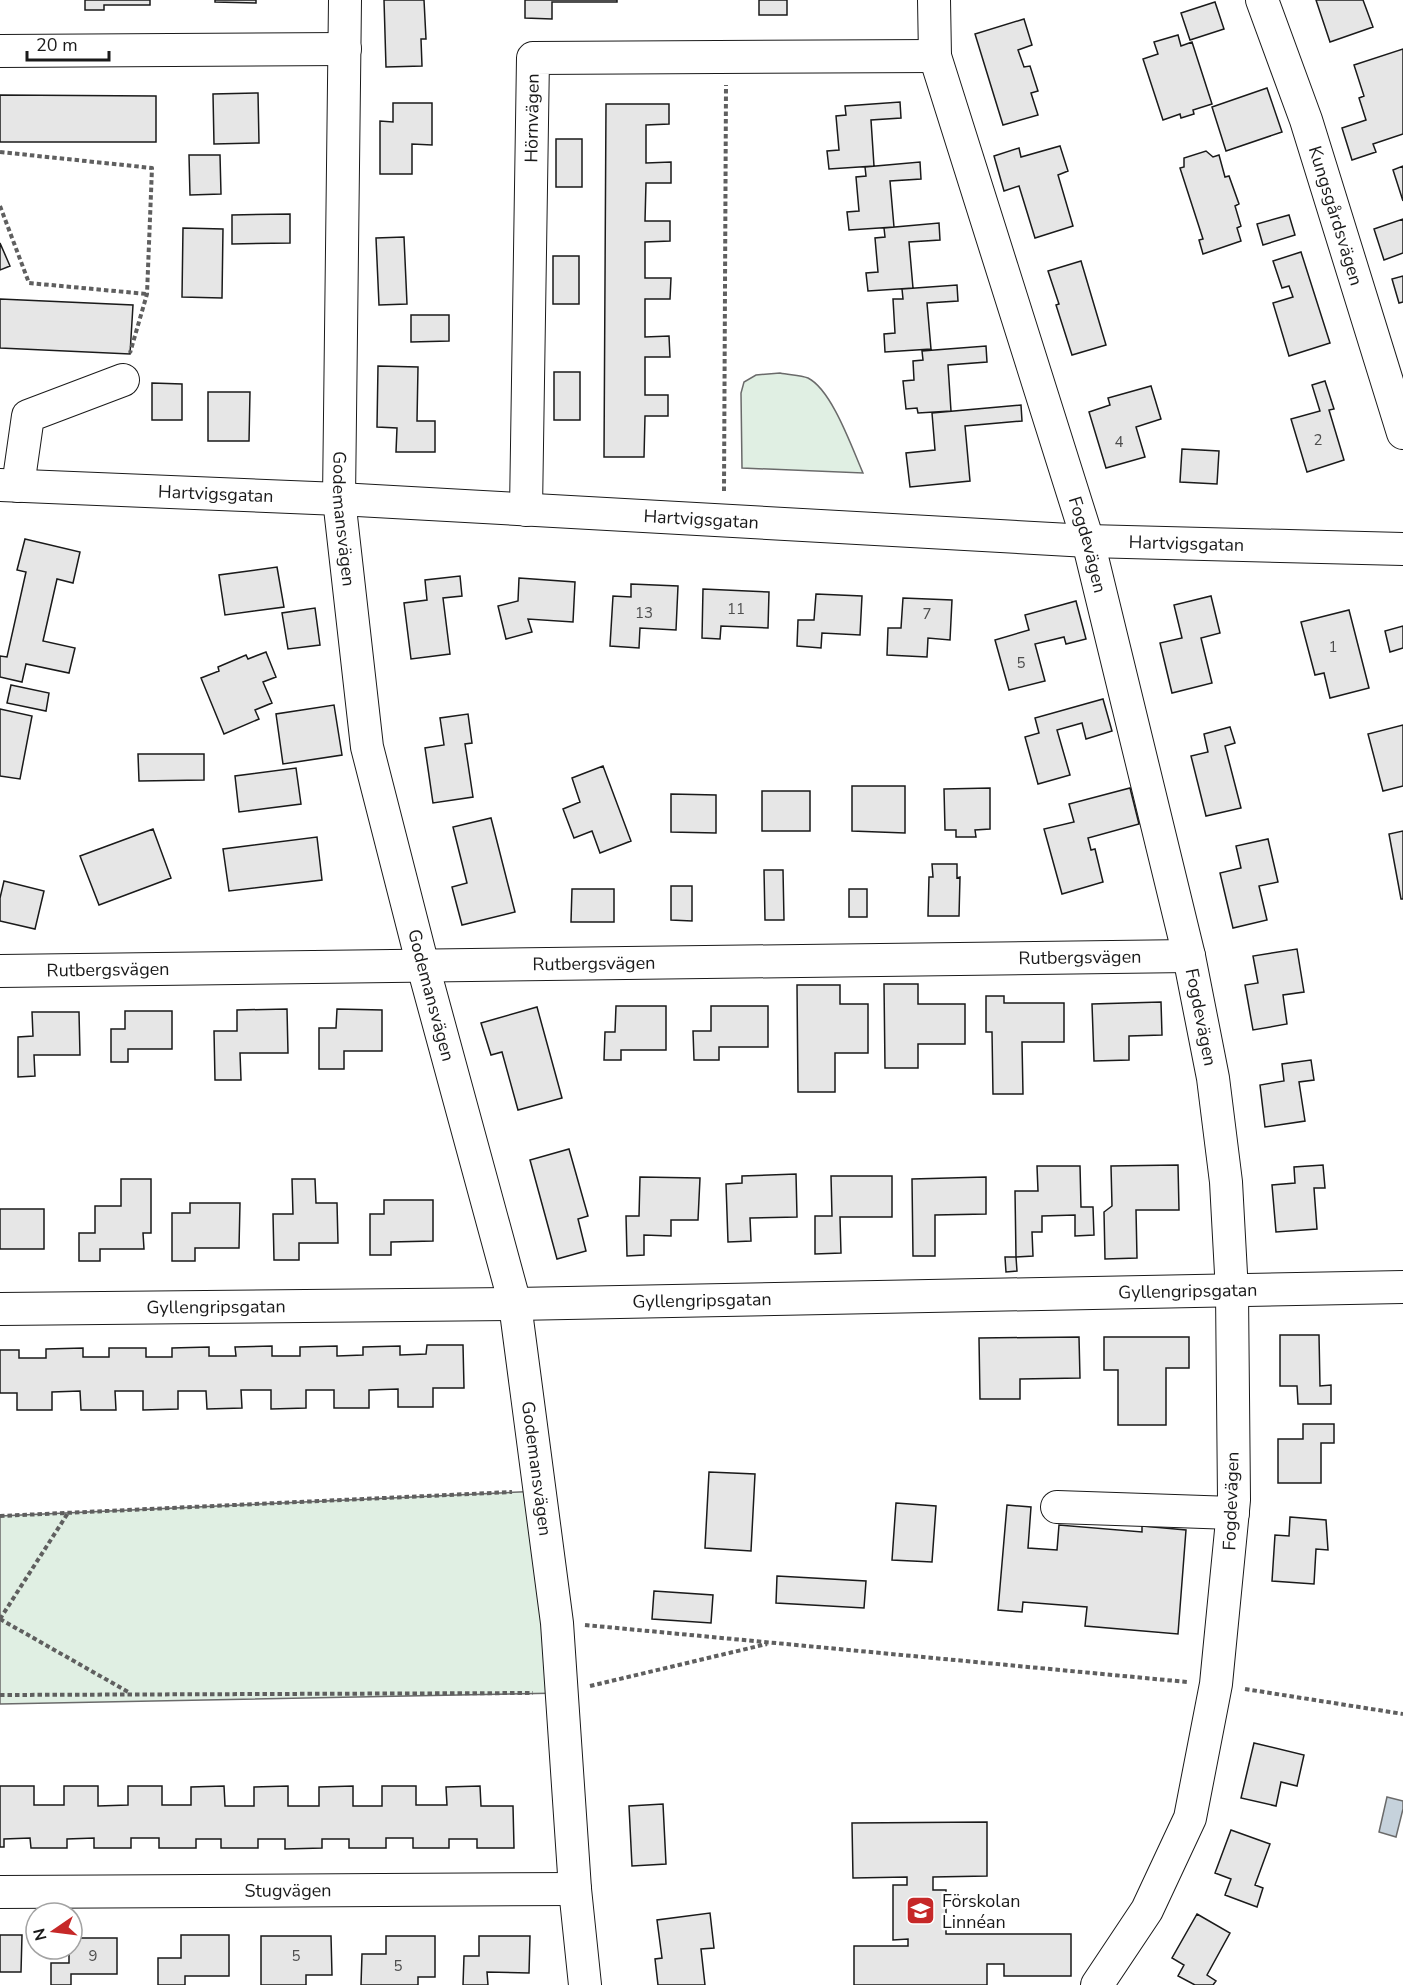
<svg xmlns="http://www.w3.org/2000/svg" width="1403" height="1985" viewBox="0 0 1403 1985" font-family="'Nunito Sans',sans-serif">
  <rect width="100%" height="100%" fill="#fff"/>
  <!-- green -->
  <path fill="#e0efe3" stroke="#6a6a6a" stroke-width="1.5" d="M780,373c9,2 20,2 28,5 24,12 44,70 55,95l-121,-5 -1,-75 3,-11 12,-7z
    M541,1491l22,202 -563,11v-188z"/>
  <!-- water -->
  <path fill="#c6d2dc" stroke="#6a6a6a" stroke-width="1.5" d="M1387,1797l16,4v8l-7,28 -17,-5z"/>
  <!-- building -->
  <path fill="#e6e6e6" stroke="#1a1a1a" stroke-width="1.5" d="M85,0h65v5h-46v5h-19z
    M215,0h41v3l-41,-1z
    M384,0h40l2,39h-5l1,27 -36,1z
    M525,0h92v2h-65v17l-27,-1z
    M759,0h28v15h-28z
    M1316,0h47l10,27 -43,15z
    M1215,2l9,27 -34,11 -9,-27z
    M1024,19l8,26 -14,5 6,17 6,-1 8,25 -7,2 7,22 -35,10 -28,-91z
    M1178,35l3,11 11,-4 20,62 -19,6 1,4 -13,4 -1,-4 -17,6 -20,-61 15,-5 -4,-12z
    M1403,49v85l-30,10 3,8 -24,8 -10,-32 24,-8 -7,-22 5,-2 -10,-31z
    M1267,88l15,44 -56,19 -14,-44z
    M258,93l1,50 -45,1 -1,-50z
    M0,95l156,1v46h-156z
    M900,102l1,16 -30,2 3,46 -45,3 -2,-18 12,-1 -3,-34 10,-1 -1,-9z
    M393,103h39v42l-20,-1v30h-32v-53l13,1z
    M606,104h63v20l-23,1v38l25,-1v21h-25l-1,38h25v20l-25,1v36h26l-1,21h-25v38l24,-1 1,21h-25v38h23v21h-23l-1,41h-40z
    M556,139h26v48h-26z
    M1060,146l8,25 -10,4 15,51 -38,12 -16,-52 -15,5 -10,-35 25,-8 2,9z
    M1206,151l7,6 6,-2 6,22 4,-1 10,28 -4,2 6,20 -4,2 4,13 -38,13 -4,-14 4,-1 -23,-71 4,-1v-9z
    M189,155h31l1,39 -31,1z
    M920,162l1,17 -31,2 4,46 -45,3 -2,-18 12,-1 -3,-34 10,-1 -1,-9z
    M1403,166v35l-10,-31z
    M290,214v29l-58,1v-29z
    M1289,215l6,20 -32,10 -6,-21z
    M1403,219v34l-19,7 -10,-31z
    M939,223l1,17 -31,2 4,46 -45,3 -2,-18 12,-1 -3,-34 10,-1 -1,-9z
    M183,228l40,1 -1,69 -40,-1z
    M404,237l3,67 -28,1 -3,-67z
    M0,243l10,23 -10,4z
    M1301,252l29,91 -41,13 -16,-53 20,-6 -4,-11 -7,2 -9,-27z
    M553,256h26v48h-26z
    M1081,261l25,84 -34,10 -16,-50 3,-1 -11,-33z
    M1403,276v26l-4,1 -7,-24z
    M957,285l1,16 -31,2 4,46 -46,3 -1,-18 11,-1 -2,-34h10l-1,-10z
    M0,299l133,6 -3,49 -130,-6z
    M411,315h38v26l-38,1z
    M986,346l1,16 -39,3 3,46 -33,2 -1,-5 -11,1 -3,-28 11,-1 -1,-19 10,-1 -1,-9z
    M378,366l40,1 -1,54h18v31h-39l1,-24 -20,-1z
    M554,372h26v48h-26z
    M1325,381l9,28 -5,1 15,50 -37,12 -16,-53 29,-8 -8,-26z
    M152,383l30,1v36h-30z
    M1151,386l10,33 -25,8 9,30 -39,11 -17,-56 21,-7 -2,-7z
    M208,392h42l-1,49h-41z
    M1021,405l1,16 -57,5 5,55 -60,6 -4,-34 29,-3 -3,-37z
    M1182,449l37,2 -2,33 -37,-2z
    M25,539l55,13 -7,31 -16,-4 -14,62 32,7 -6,25 -43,-9 -4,18 -22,-5v-21l7,1 19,-85 -9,-2z
    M277,567l7,40 -59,8 -6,-40z
    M460,576l2,20 -19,2 7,56 -39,5 -7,-56 23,-3 -2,-20z
    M519,578l56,4 -2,40 -45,-3 4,13 -26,7 -8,-33 20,-5z
    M631,584l47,2 -2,44 -36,-2 -1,20 -29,-2 3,-50 18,1z
    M703,589l66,3 -1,36 -47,-2 -1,13 -18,-1z
    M816,594l46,2 -2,39 -38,-2 -1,15 -24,-2 1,-26h16z
    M1211,596l9,37 -19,5 11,45 -40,10 -12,-50 22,-5 -8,-33z
    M903,598l49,2 -2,40 -22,-2 -1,19 -40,-2 1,-27h13z
    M1076,601l10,38 -20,5 -2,-7 -29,7 10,37 -36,9 -14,-50 34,-10 -4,-15z
    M315,608l5,37 -32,4 -6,-36z
    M1349,610l20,78 -39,10 -6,-25 -9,2 -14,-53z
    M1403,626v22l-13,4 -5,-21z
    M266,652l10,25 -13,5 9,21 -17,7 4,9 -35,15 -23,-56 18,-7 -1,-4 28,-12 2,4z
    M11,685l38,8 -3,18 -39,-8z
    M1103,699l9,32 -26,8 -4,-16 -25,7 13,45 -32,9 -13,-47 14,-4 -4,-15z
    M334,705l8,50 -59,9 -7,-50z
    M0,709l32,7 -12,63 -20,-3z
    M468,714l4,29 -7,1 8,53 -40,6 -8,-55 19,-3 -4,-27z
    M1403,725v61l-20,5 -15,-57z
    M1230,727l5,16 -10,3 16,62 -35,8 -15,-60 17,-4 -4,-18z
    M138,754h66v26l-65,1z
    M603,766l28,75 -31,12 -8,-22 -18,7 -11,-29 17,-7 -8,-24z
    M296,768l5,36 -62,8 -4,-36z
    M852,786h53v47l-53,-2z
    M990,788v41l-15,1 1,7h-20v-7h-11l-1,-41z
    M1130,788l9,36 -51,14 3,12 4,-1 8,33 -41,12 -18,-65 30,-7 -5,-18z
    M762,791h48v40h-48z
    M671,794l45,1v38l-45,-1z
    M491,818l24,94 -53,13 -10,-38 15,-4 -14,-56z
    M153,829l18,49 -72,27 -19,-49z
    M1403,831v68h-2l-12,-65z
    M317,837l5,43 -93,11 -6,-42z
    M1268,839l10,43 -19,4 8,34 -34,8 -13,-55 21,-5 -5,-22z
    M932,864h25v14l3,-1 -1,39h-31l1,-39h4z
    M764,870h19l1,50h-19z
    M4,881l40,10 -9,38 -35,-8v-23z
    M671,886h21v35l-21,-1z
    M572,889h42v33h-43z
    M849,889h18v28h-18z
    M1297,949l7,43 -21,3 4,29 -34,6 -8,-45 13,-2 -5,-27z
    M884,984h34v20h47v40h-47v24h-33z
    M797,985h43v19h28v49h-33v39h-37z
    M986,996h18v7h60v39h-42l1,52h-30l-1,-62h-6z
    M1161,1002l1,33 -33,1v24l-35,1 -2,-57z
    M616,1006h50v44h-45v10h-17l1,-28h10z
    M711,1006h57v41h-49v13h-25l-1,-29h18z
    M537,1007l25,91 -44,12 -16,-58 -11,3 -10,-32z
    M287,1009l1,44h-48l1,27h-26l-1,-49h23v-21z
    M337,1009l45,1v41h-38v18h-25v-41h17z
    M125,1011h47v38h-44v13h-17v-33h14z
    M32,1012h47l1,43h-46l1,21 -17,1v-40l15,-1z
    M1311,1060l3,20 -15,2 6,39 -40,6 -5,-42 24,-4 -2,-17z
    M569,1149l19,67 -10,3 8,32 -29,8 -27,-99z
    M1178,1165l1,45h-43l1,48 -32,1 -1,-47 8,-6 -1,-40z
    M1323,1165l2,23h-11l3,41 -41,3 -4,-47 23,-2 -1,-16z
    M1037,1166h43l1,41h12l1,28 -19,1v-21l-33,1v16h-10l1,24 -17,1 -1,-66h23z
    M796,1174l1,43 -47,1 1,23 -23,1 -2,-58 16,-1v-7z
    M831,1176h61v41h-52l1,36 -26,1v-38h17z
    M640,1177l60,1 -2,42h-27v16l-27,-1v20l-17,1 -1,-40h13z
    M986,1177v37l-51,1v41h-22l-1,-77z
    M121,1179h30v54h-8l1,16h-44v12h-21v-28h16v-27h26z
    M292,1179h23l1,24h21l1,40h-39v17h-25l-1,-46h20z
    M384,1200h49v41l-42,1v13h-21v-41h14z
    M190,1203h50l-1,45h-44v13h-23v-48h18z
    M0,1209h44v40h-44z
    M1005,1257h11l1,14 -11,1z
    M1280,1335h39l1,51 11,-1v19h-33l-1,-18h-17z
    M1079,1337l1,41 -60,1v20h-40l-1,-61z
    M1104,1337h85v31h-23v57h-48v-55h-14z
    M427,1345h36l1,43h-31v19h-35v-18l-29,1v18h-35v-18h-28v18l-35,1v-19h-30l1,18 -35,1 -1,-18h-28v18l-35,1v-19h-28l1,19h-35l-1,-19 -28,1v18h-35v-17h-17v-43h19v8h27v-9l37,-1v9h26v-9h37v9h26v-9l37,-1v9h27l-1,-9 37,-1v10h28v-9l37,-1v10l26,-1v-8l37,-1v9l26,-1z
    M1303,1424h31v19h-13v40h-43v-44h25z
    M709,1472l46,2 -4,77 -46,-3z
    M896,1503l40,3 -4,56 -40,-2z
    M1007,1505l24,2 -3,41 29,2 2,-25 83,7v-6l44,4 -8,104 -93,-8 2,-19 -64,-5 -1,10 -24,-2z
    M1290,1517l36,3 2,30 -12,-1 -2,35 -42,-3 3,-46 14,1z
    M777,1576l89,5 -2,27 -88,-5z
    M654,1591l59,4 -2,28 -59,-4z
    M1254,1743l50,12 -7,31 -16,-4 -5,24 -35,-8z
    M0,1786h34v19h30v-19h34v20l30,-1v-19h34v19h29v-18l33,-1 1,20h29v-19l34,-1v20h31v-19l34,-1v20h29v-20h34v19h31l-1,-18 34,-1 1,20h32l1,42h-37v-9h-28v9h-36v-10h-27v10h-37v-9h-27v9l-37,1v-10h-27v9h-37v-9h-25v9h-37v-10h-28v10h-37v-10l-27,1v9h-36l-1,-10 -26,1v8h-4z
    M663,1804l3,60 -34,2 -3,-60z
    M987,1822v54l-54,1v13h13v44h125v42h-67v-12h-17v21h-133v-39h54v-7l-15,1v-55h14v-8l-54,1 -1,-55z
    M1231,1830l39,14 -15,41 8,3 -6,19 -32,-12 6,-16 -16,-6z
    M710,1913l4,35 -13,1 4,36h-47l-3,-26 7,-1 -5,-38z
    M1197,1914l33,19 -23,42 9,6 -3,4h-18l-17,-9 6,-11 -12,-7z
    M0,1935h22l-1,37h-21z
    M181,1935h48v41h-44v9h-27v-27h23z
    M261,1936h70l1,39h-26v10h-45z
    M386,1936h49v41h-17v8h-57l1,-31h24z
    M479,1936h51l-1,37 -42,-1 1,13h-25l1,-29h15z
    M72,1938h45v36h-46v11h-20v-22h18v-14h3z"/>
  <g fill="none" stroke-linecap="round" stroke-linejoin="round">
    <defs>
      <g id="minor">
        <path id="s1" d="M345,0l-6,499 28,248 56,219 92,338 42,319 18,266 10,96"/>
        <path id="s2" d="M934,0l1,56 153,485 101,415 24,122 13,104 6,110 2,208 -18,184 -26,134 -43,92 -50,75"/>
        <path id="s3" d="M1262,0l44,120 97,313"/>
        <path d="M0,51l345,-2"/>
        <path id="s4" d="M0,485l339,14 749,42 315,8"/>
        <path d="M18,486l10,-70 95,-36"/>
        <path id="s5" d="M526,510l7,-452 402,-2"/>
        <path id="s6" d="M0,971l1189,-15"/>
        <path id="s7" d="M0,1309l515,-5 888,-17"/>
        <path d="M1057,1507l176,6"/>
        <path id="s8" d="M0,1892l575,-3"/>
      </g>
    </defs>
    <!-- minor casing -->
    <use href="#minor" stroke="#1a1a1a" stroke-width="34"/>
    <!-- path -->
    <path stroke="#5f5f5f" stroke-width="4" stroke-dasharray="4.5 3" stroke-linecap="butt" d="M0,152l152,16 -5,126 -17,59
      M0,206l29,77 118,11
      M724,491l2,-406
      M0,1516l512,-24
      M0,1619l130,74
      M0,1619l68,-106
      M585,1625l602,57
      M590,1686l177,-42
      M1245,1689l158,25
      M0,1695l533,-2"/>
    <!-- minor -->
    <use href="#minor" stroke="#fff" stroke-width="32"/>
  </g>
  <!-- icons -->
  <defs>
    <symbol id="school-square" viewBox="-11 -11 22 22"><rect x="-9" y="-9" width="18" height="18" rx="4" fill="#c62828" stroke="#fff"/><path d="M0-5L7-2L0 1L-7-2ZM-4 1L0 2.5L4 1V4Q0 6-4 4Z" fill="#fff"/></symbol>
  </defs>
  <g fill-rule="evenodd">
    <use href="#school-square" x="904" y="1894" width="33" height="33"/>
  </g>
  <g text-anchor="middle" stroke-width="4.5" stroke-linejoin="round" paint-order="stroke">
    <!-- number labels -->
    <g font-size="15" fill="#4d4d4d">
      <text x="1318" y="445">2</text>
      <text x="1119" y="447">4</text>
      <text x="736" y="614">11</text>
      <text x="644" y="618">13</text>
      <text x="927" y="619">7</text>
      <text x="1333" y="652">1</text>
      <text x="1021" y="668">5</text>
      <text x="93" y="1961">9</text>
      <text x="296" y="1961">5</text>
      <text x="398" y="1971">5</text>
    </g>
    <!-- street labels -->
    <g font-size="18" fill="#1a1a1a" stroke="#fff">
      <text dy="6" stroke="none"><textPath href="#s5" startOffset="392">Hörnvägen</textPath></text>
      <text dy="6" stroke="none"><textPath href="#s3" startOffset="228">Kungsgårdsvägen</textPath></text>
      <text dy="6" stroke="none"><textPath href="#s4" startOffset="216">Hartvigsgatan</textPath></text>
      <text dy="6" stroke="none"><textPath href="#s1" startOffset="519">Godemansvägen</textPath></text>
      <text dy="6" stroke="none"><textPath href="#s4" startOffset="702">Hartvigsgatan</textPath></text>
      <text dy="6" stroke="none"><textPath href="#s4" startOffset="1188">Hartvigsgatan</textPath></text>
      <text dy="6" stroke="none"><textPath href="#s2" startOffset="568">Fogdevägen</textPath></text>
      <text dy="6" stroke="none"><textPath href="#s6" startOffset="1080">Rutbergsvägen</textPath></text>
      <text dy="6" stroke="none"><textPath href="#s6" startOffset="594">Rutbergsvägen</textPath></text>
      <text dy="6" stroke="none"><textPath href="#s6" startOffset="108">Rutbergsvägen</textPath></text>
      <text dy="6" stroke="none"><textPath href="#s1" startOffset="1005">Godemansvägen</textPath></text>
      <text dy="6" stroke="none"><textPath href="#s2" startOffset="1054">Fogdevägen</textPath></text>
      <text dy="6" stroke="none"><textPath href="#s7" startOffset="1188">Gyllengripsgatan</textPath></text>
      <text dy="6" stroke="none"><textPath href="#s7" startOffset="702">Gyllengripsgatan</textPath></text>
      <text dy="6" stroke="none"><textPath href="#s7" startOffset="216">Gyllengripsgatan</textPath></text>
      <text dy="6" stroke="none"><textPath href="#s1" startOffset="1491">Godemansvägen</textPath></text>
      <text transform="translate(1231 1501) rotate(-88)" y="6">Fogdevägen</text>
      <text dy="6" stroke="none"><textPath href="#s8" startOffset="288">Stugvägen</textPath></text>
    </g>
    <!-- poi labels -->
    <g font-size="18" fill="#1a1a1a" stroke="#fff" text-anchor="start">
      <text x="942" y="1907">Förskolan<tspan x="942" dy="21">Linnéan</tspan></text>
    </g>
  </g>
  <!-- north arrow -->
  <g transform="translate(54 1931) rotate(256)"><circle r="28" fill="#ffffff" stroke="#a3a3a3" stroke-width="1.5"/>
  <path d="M0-4.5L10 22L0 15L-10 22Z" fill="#c62828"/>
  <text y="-9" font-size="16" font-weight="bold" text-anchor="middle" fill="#1a1a1a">N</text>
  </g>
  <!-- scale -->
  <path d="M27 51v9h82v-9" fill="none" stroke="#1a1a1a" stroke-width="3"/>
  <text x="36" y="51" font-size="18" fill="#1a1a1a" stroke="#ffffff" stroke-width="4.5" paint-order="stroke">20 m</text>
</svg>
